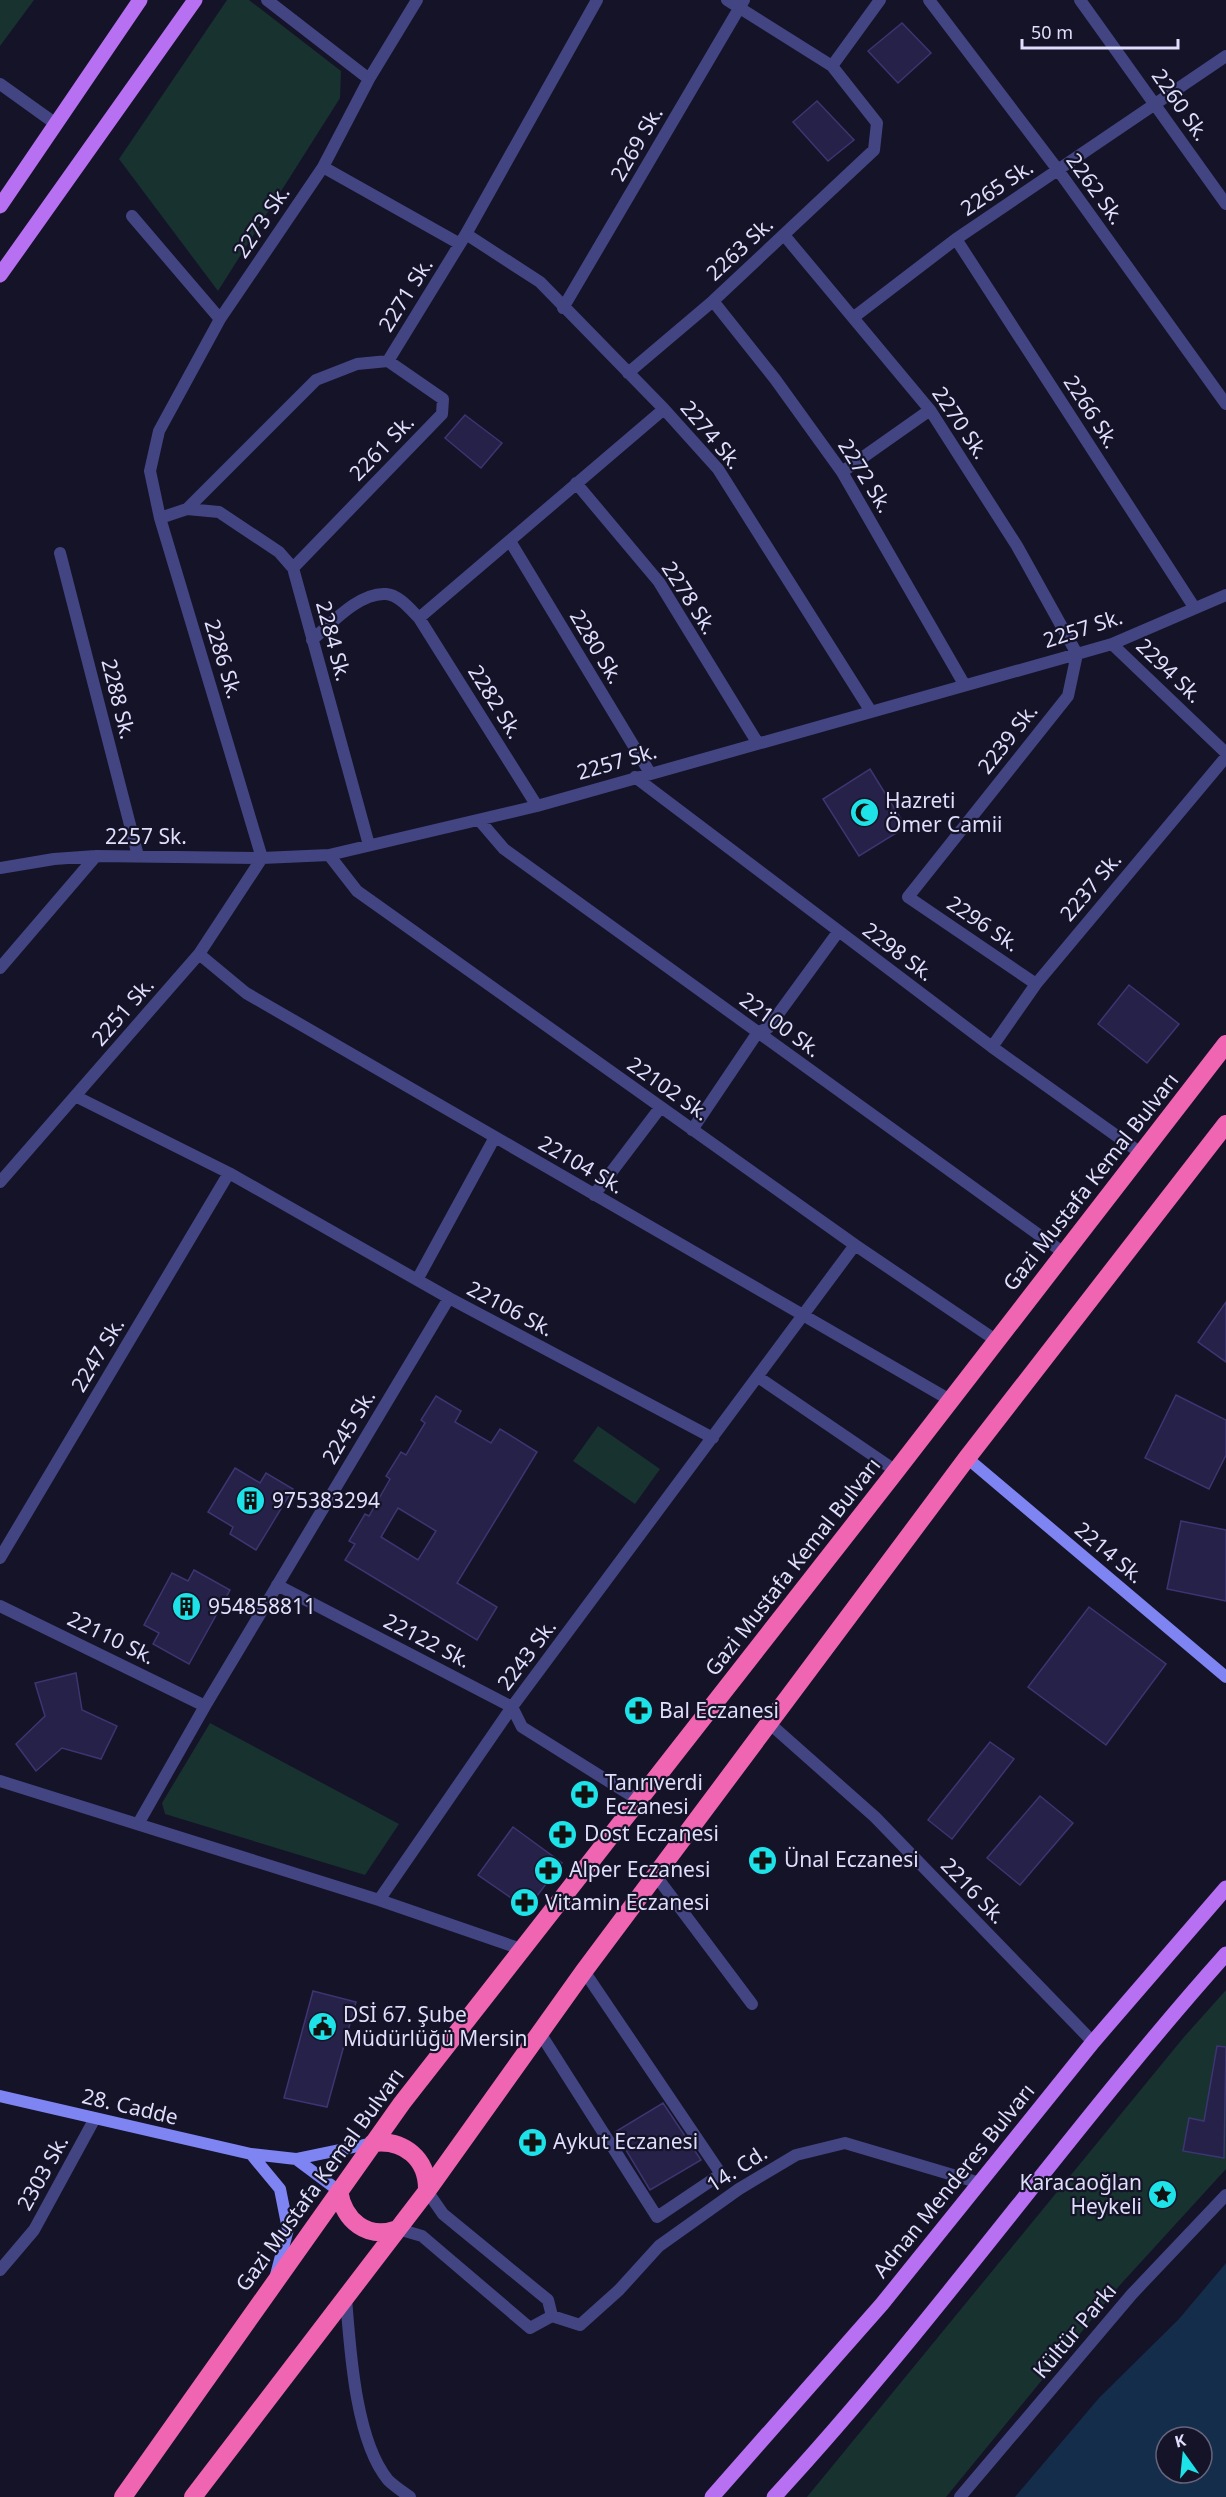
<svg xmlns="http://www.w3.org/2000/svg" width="1226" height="2497" viewBox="0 0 1226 2497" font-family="'Noto Sans',sans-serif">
  <rect width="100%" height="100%" fill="#151328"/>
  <!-- green -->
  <path fill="#17322f" d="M0,0h34l-34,46z
    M227,0h22l92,71 -1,27 -122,193 -99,-132z
    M598,1426l62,43 -25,35 -62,-43z
    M210,1723l189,101 -34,51 -200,-61 -3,-11z
    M1226,1990v179l-106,116 -174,212h-139l377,-460z"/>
  <!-- water -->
  <path fill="#142d4b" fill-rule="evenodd" d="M1226,2263v234h-211l84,-99 80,-79zM1166,2437h36v36h-36z"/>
  <!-- building -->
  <path fill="#262148" stroke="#3d3571" stroke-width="1.5" fill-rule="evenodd" d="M902,23l29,30 -33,30 -30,-32z
    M817,101l37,39 -26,21 -35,-39z
    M465,415l37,28 -21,25 -36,-30z
    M870,769l36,58 -47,29 -36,-57z
    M1129,985l50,39 -32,39 -49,-39z
    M1226,1302v60l-28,-20z
    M1176,1395l50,25v35l-17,34 -64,-31z
    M436,1396l25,15 -6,11 36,21 9,-14 37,23 -80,131 40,24 -20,33 -132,-80 10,-16 -6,-3 16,-27 4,2 21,-37 -4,-3 15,-24 5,3 19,-32 -4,-3zM398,1508l38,23 -18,29 -37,-23z
    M235,1468l25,15 6,-10 27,16 -37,61 -26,-16 3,-7 -25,-15z
    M1181,1521l45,9v71l-59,-12z
    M194,1570l36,20 -41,74 -36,-20 6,-11 -15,-8 28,-52 16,8z
    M1089,1607l77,57 -60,81 -78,-58z
    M76,1673l6,37 35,16 -16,33 -39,-11 -26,23 -20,-27 29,-28 -10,-33z
    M990,1742l24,17 -62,80 -24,-19z
    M1040,1796l33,27 -53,62 -33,-27z
    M513,1827l49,36 -35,46 -49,-34z
    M313,1991l43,11 -29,105 -43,-9z
    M1217,2046l9,1 -2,111 -41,-7 6,-33 15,3z
    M663,2103l38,57 -51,30 -35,-58z"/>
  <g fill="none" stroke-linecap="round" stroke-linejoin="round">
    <!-- street -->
    <path stroke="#434583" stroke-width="12" d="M267,0l102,79
      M929,0l129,170 168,234
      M1080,0l146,204
      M832,66l48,-66
      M0,84l56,40
      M323,167l137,77
      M132,216l88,103
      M466,234l74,48 124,127 54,60 152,241
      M784,235l146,175 87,136 60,108 -9,42 -160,201 128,87
      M956,239l238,368
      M713,301l62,78 67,93 122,212
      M563,308l181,-308
      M854,317l102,-78 270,-183
      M628,373l85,-72 161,-151 3,-27 -45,-57 -105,-66
      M842,472l88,-62
      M576,483l83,99 98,160
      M187,509l32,3 60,40 14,16 76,277
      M160,518l27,-9 129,-129 41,-16 31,-3 78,-127 131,-234
      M510,541l140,232
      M60,553l78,303
      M293,568l149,-154 1,-15 -55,-38
      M419,618l245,-209
      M312,640c19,-16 47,-48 74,-46 13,1 24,15 33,24l118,188
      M1112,644l114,109
      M635,777l357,270 150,107
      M480,821l24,28 560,404
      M329,855l28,36 498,354 142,96
      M262,858l-102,-340 -10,-47 9,-40 61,-112 103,-152 46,-88 48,-79
      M0,868l54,-9 42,-3 166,2 67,-3 208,-49 540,-152 35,-10 114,-49
      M199,954l47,39 704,407
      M0,968l96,-112
      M992,1047l44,-63 190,-227
      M75,1096l154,77 220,125 264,140
      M692,1130l66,-98 10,-4 70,-96
      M0,1182l199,-228 63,-96
      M594,1195l66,-87
      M417,1280l78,-143
      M758,1377l138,94
      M0,1558l229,-385
      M277,1585l235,122 10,20 118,74
      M0,1606l205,100
      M769,1723l106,94 218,225
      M0,1781l379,119 142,49
      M138,1824l67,-118 244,-408
      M656,1876l96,128
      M379,1900l133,-193 343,-462
      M540,2033l117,184 64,-43 -137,-203
      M427,2191l16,23 105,86 4,16
      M398,2229l24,7 108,92 22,-12 28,9 39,-35 40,-44 80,-57 57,-34 49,-12 135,40
      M0,2270l34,-40 60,-110
      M346,2298c4,50 9,142 42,182 6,6 15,12 22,17
      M960,2497l172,-203 94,-99"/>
    <!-- secondary -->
    <path stroke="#7e84f2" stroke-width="12" d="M967,1458l259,219
      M0,2096l251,58 45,5 77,-16
      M251,2154l29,35 8,40 -12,46
      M296,2159l43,32"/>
    <!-- primary -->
    <path stroke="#b770f1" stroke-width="15" d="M0,206l140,-206
      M0,275l195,-275
      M712,2497l170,-193 211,-262 133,-154
      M774,2497c160,-173 295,-367 452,-543"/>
    <!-- highway -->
    <path stroke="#f065b1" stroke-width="18" d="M373,2143c31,-4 55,16 54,48
      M339,2191c5,30 28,49 59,38
      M123,2497l279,-394 494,-632 330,-427
      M193,2497l234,-306 157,-220 383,-513 259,-334"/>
  </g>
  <!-- icons -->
  <defs>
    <symbol id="mosque-disc" viewBox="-11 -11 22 22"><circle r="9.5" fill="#1de3e9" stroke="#151328"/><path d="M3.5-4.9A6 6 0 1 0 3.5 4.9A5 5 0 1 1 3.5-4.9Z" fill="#111"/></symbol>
    <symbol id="building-disc" viewBox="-11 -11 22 22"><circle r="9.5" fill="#1de3e9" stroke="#151328"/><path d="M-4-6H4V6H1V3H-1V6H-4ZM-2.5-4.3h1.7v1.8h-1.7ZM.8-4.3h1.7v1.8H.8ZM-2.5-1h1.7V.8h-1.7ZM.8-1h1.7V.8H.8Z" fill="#111"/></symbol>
    <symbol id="pharmacy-disc" viewBox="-11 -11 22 22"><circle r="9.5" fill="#1de3e9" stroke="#151328"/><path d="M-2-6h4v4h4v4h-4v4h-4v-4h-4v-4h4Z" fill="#111"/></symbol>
    <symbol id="civic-disc" viewBox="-11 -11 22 22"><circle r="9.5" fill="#1de3e9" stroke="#151328"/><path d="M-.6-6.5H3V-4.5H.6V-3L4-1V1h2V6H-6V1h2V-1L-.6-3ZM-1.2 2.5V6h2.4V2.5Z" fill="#111"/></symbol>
    <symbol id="sight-disc" viewBox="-11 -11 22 22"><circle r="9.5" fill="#1de3e9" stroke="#151328"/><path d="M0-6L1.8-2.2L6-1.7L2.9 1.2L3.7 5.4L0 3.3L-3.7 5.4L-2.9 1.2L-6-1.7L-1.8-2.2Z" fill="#111"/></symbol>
  </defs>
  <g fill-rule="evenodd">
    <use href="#mosque-disc" x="848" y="796" width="33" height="33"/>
    <use href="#building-disc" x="234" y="1484" width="33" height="33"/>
    <use href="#building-disc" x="170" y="1590" width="33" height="33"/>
    <use href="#pharmacy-disc" x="622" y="1694" width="33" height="33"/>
    <use href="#pharmacy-disc" x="568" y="1778" width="33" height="33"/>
    <use href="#pharmacy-disc" x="546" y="1818" width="33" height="33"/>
    <use href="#pharmacy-disc" x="746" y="1844" width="33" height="33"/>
    <use href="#pharmacy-disc" x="532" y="1854" width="33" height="33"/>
    <use href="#pharmacy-disc" x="508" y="1886" width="33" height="33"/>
    <use href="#civic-disc" x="306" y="2010" width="33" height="33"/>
    <use href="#pharmacy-disc" x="516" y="2126" width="33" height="33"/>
    <use href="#sight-disc" x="1146" y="2178" width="33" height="33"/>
  </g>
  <g text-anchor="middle" stroke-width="4.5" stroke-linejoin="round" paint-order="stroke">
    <!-- street labels -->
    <g font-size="21" fill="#dfdefc" stroke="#151328">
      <text transform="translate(1180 105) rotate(55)" y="7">2260 Sk.</text>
      <text transform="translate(637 144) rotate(-60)" y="7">2269 Sk.</text>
      <text transform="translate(997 188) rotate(-34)" y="7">2265 Sk.</text>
      <text transform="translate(1095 189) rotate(54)" y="7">2262 Sk.</text>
      <text transform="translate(262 222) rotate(-56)" y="7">2273 Sk.</text>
      <text transform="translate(740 249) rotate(-43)" y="7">2263 Sk.</text>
      <text transform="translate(406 295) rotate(-58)" y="7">2271 Sk.</text>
      <text transform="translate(1091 412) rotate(57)" y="7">2266 Sk.</text>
      <text transform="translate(960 423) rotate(56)" y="7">2270 Sk.</text>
      <text transform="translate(711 435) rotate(50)" y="7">2274 Sk.</text>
      <text transform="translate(382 448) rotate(-46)" y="7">2261 Sk.</text>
      <text transform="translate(865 476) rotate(58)" y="7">2272 Sk.</text>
      <text transform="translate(689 598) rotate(57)" y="7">2278 Sk.</text>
      <text transform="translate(1083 629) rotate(-18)" y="7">2257 Sk.</text>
      <text transform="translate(333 641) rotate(75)" y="7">2284 Sk.</text>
      <text transform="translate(596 647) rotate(59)" y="7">2280 Sk.</text>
      <text transform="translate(223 659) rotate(73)" y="7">2286 Sk.</text>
      <text transform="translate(1169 671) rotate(44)" y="7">2294 Sk.</text>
      <text transform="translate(118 699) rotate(76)" y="7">2288 Sk.</text>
      <text transform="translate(495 702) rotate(58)" y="7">2282 Sk.</text>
      <text transform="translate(1008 739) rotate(-52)" y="7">2239 Sk.</text>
      <text transform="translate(617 762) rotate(-16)" y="7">2257 Sk.</text>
      <text x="146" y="844">2257 Sk.</text>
      <text transform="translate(1091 887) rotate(-50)" y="7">2237 Sk.</text>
      <text transform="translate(983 924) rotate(34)" y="7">2296 Sk.</text>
      <text transform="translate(898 952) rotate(37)" y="7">2298 Sk.</text>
      <text transform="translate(123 1012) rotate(-49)" y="7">2251 Sk.</text>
      <text transform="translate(780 1025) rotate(36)" y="7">22100 Sk.</text>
      <text transform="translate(668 1089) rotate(35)" y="7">22102 Sk.</text>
      <text transform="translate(581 1165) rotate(30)" y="7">22104 Sk.</text>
      <text transform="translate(1091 1182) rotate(-52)" y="7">Gazi Mustafa Kemal Bulvarı</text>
      <text transform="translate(510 1309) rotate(28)" y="7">22106 Sk.</text>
      <text transform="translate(98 1355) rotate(-59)" y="7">2247 Sk.</text>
      <text transform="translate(349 1427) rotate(-59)" y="7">2245 Sk.</text>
      <text transform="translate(1109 1553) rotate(40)" y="7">2214 Sk.</text>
      <text transform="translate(793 1567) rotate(-52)" y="7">Gazi Mustafa Kemal Bulvarı</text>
      <text transform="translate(111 1638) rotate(26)" y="7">22110 Sk.</text>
      <text transform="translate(427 1641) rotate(27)" y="7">22122 Sk.</text>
      <text transform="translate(527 1655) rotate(-53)" y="7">2243 Sk.</text>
      <text transform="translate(973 1891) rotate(46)" y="7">2216 Sk.</text>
      <text transform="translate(130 2107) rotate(13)" y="7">28. Cadde</text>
      <text transform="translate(737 2169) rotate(-33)" y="7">14. Cd.</text>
      <text transform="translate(43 2173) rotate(-61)" y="7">2303 Sk.</text>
      <text transform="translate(320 2180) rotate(-54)" y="7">Gazi Mustafa Kemal Bulvarı</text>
      <text transform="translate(954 2181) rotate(-51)" y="7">Adnan Menderes Bulvarı</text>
      <text transform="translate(1075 2331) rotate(-50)" y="7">Kültür Parkı</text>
    </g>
    <!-- poi labels -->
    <g font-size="21" fill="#dfdefc" stroke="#151328" text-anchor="start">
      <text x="885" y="808">Hazreti<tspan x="885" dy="24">Ömer Camii</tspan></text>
      <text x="272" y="1508">975383294</text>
      <text x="208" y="1614">954858811</text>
      <text x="659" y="1718">Bal Eczanesi</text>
      <text x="605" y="1790">Tanrıverdi<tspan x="605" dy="24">Eczanesi</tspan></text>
      <text x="584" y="1841">Dost Eczanesi</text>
      <text x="784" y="1867">Ünal Eczanesi</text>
      <text x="569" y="1877">Alper Eczanesi</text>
      <text x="545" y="1910">Vitamin Eczanesi</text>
      <text x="343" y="2022">DSİ 67. Şube<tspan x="343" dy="24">Müdürlüğü Mersin</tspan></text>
      <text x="553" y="2149">Aykut Eczanesi</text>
      <text x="1142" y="2190" text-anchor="end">Karacaoğlan<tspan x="1142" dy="24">Heykeli</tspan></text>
    </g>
  </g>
  <!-- north arrow -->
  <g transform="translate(1184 2455) rotate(345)"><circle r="28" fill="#151328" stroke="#66647d" stroke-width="1.5"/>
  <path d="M0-4.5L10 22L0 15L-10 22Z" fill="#1de3e9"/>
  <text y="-9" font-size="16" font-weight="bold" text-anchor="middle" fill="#dfdefc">K</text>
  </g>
  <!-- scale -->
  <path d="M1022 39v9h156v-9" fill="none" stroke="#dfdefc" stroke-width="3"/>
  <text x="1031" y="39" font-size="18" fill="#dfdefc" stroke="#151328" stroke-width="4.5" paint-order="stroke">50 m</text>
</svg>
